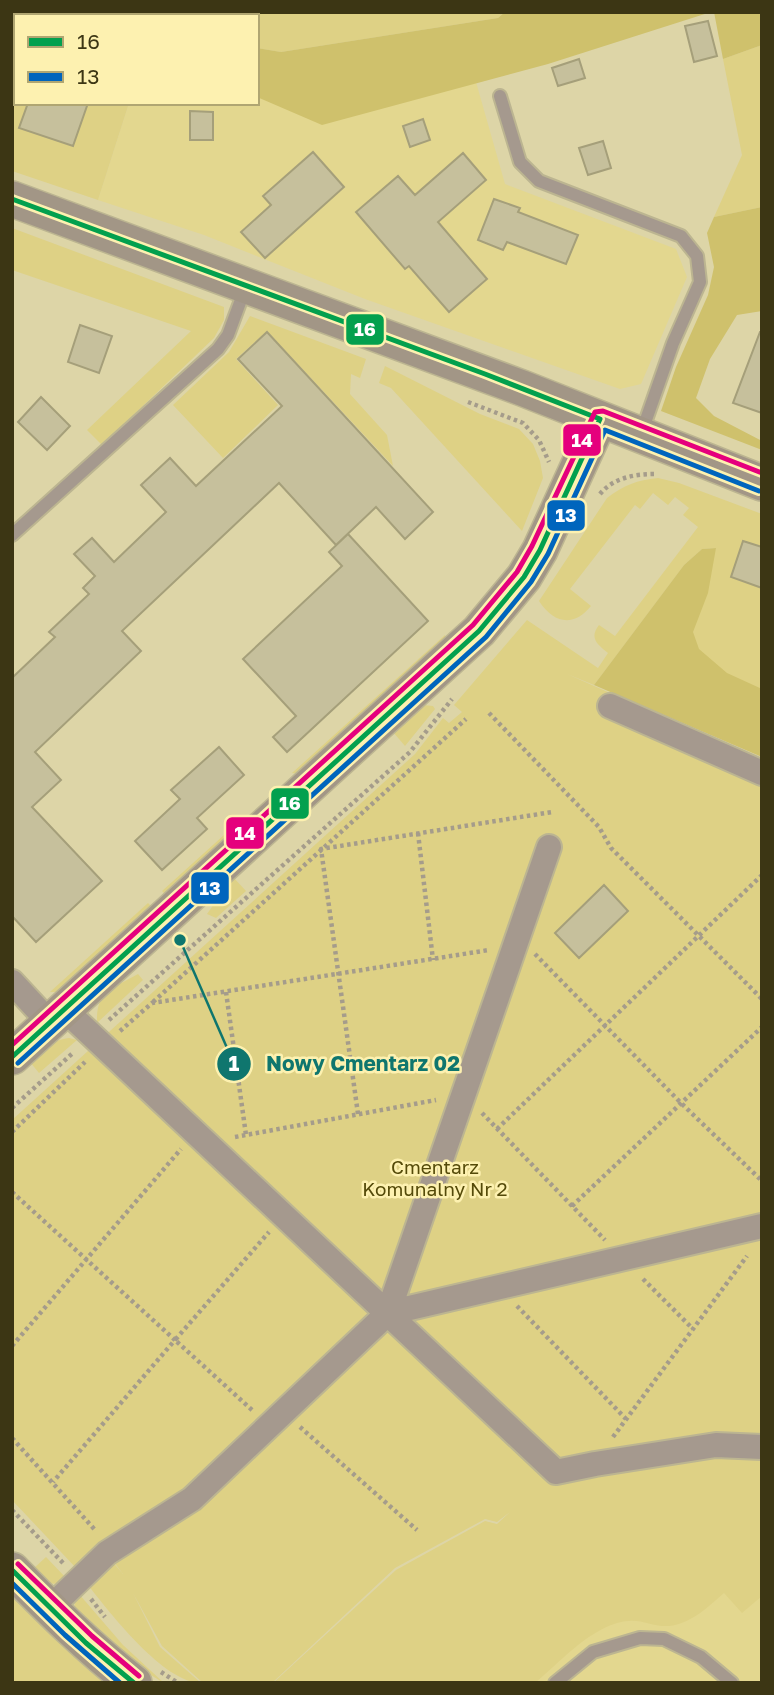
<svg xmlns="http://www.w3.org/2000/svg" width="774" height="1695" viewBox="0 0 774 1695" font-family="'Golos Text',sans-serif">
  <rect width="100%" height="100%" fill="#ddd5a7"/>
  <!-- built -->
  <path fill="#e3d78f" d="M476,82l29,102 171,65 11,28 -46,107 -21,5 -255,-90 -161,-64 -106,-35 31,-97h128v-8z
    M762,1569v114h-241l87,-71z"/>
  <!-- green -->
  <path fill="#ded185" d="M157,12h348l-7,6 -217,34 -24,-4v-32h-109z
    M762,45v162l-48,10 28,-62 -19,-96z
    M16,51v52h113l-31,97 -86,-29v-117z
    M12,228l212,79v13l-10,18 -112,107 -15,-15 104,-99 -179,-61z
    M250,316l116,43 -6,19 -9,-4 -1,20 37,41 6,31 -126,-135 -31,28 42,46 -55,53 -50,-53 56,-53z
    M385,366l95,48 39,15 14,15 7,17 3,17 -21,53 -131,-143 -12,-5z
    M658,478l21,5 83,31v179l-86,-35 40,-110 -14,1 -18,16 -90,120 -27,-11 195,86v836l-20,17 -18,-20c-15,13 -33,31 -55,33 -20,1 -29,-10 -52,-3 -32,10 -57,39 -82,60h-262l123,-113 89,-49 12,3 13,-12 -13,10 -12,-3 -90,49 -123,115h-69l-41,-37 -29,-53 27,54 41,36c-37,0 -91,-70 -113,-98l23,-25 12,14 -16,-21 -30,16 -65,-69v-380l403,-366 28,-36 6,5 13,-11 -8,-7 73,-85 71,48 10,-15c-11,-9 -19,-15 -9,-28l16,11 83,-109 -15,-12 6,-7 -14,-11 -7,8 -15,-12 -13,16 -5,-4 -65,84 21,17c-17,21 -37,18 -52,-5l68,-103c17,-13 30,-18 51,-20z
    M445,635v8l-145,131 -8,-1z
    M423,705l10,1 2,3 -30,37 -12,-14z
    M224,835l2,1 -1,11 -60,47 -3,-3z
    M233,877l13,14 -30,27 -9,-4z
    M148,903l3,3 -1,9 -92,77h-8z
    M138,974l5,6 -46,43c-1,-33 15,-34 41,-49z
    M69,1038l8,2 -38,33 -9,-11c12,-11 21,-22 39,-24z
    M46,1557l21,22c-15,11 -23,1 -35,-9z
    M12,1590l99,93h-99z
    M79,1594l44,51 41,38 -30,-18 -60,-56 1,-9z"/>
  <!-- forest -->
  <path fill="#cfc16c" d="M505,12h206l-163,52 -226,61 -65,-28v-49l24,4 217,-34z
    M714,12h48v33l-39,14z
    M762,207v104l-25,4 -27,44 -14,39 18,18 48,25v9l-101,-39 15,-44 32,-72 6,-28 -7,-34 7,-16z
    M716,548l-8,45 -15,39 6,17 28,24 35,16v68l-168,-72 90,-120 18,-16z"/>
  <!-- water -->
  <path fill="#b2b5d8" d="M12,12h145l-9,4h-132v12h-4z"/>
  <!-- building -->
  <path fill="#c6c09c" stroke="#a59f7a" stroke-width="2" d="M708,21l9,35 -23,6 -9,-36z
    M579,59l6,19 -27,8 -6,-18z
    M28,103h60l-15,43 -54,-18z
    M190,111l23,1v28h-23z
    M423,119l7,21 -20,7 -7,-21z
    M603,141l8,27 -23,7 -9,-27z
    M313,152l31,35 -79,71 -24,-26 30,-27 -8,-9z
    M463,153l23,27 -48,42 49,57 -38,33 -40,-46 -4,3 -49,-57 42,-36 17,19z
    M494,199l26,9 -2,4 60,23 -12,29 -59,-22 -4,8 -25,-10z
    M80,325l32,11 -13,37 -31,-11z
    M267,332l166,180 -28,27 -29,-32 -40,38 -57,-62 -157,148 19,20 -106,101 26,28 -29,27 70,74 -66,61 -24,-26v-238l43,-41 -6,-5 40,-38 -6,-6 12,-12 -21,-22 18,-16 22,24 52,-50 -25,-27 29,-27 26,28 86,-80 -44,-47z
    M760,332h2v81l-29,-10z
    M41,397l29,29 -23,24 -29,-28z
    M348,534l80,87 -141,131 -14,-15 23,-21 -53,-57 99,-93 -13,-14z
    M743,541l19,6v41l-31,-11z
    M219,747l25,28 -47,43 10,11 -45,41 -27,-29 45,-42 -9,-9z
    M604,885l24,26 -49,47 -24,-25z"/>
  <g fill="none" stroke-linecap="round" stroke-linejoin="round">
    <defs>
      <path id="lane" d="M500,96l20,66 19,19 142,55 16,20 3,26 -27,61 -32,91
        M12,535l206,-186 10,-14 17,-46
        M555,1683l38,-31 47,-14 24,1 37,18 31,26"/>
      <path id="street" d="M610,706l152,67
        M12,982l38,41
        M65,1010l491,462 39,-8 121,-19 46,2
        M388,1313l374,-87
        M49,1609l58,-56 85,-54 196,-186 161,-466"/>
      <path id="secondary" d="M12,199l510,189 240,95
        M12,1057l467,-426 45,-54 16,-27 60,-131
        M12,1570c39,40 78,79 122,113"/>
    </defs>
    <!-- lane casing -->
    <use href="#lane" stroke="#bcb591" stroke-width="16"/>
    <!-- street casing -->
    <use href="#street" stroke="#bcb591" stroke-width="28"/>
    <!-- secondary casing -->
    <use href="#secondary" stroke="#bcb591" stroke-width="38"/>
    <!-- path -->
    <path stroke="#a59c8b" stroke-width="4.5" stroke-dasharray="3.5 3.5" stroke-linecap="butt" d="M468,402l55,21 16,17 10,22
      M600,494c13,-16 34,-20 55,-20
      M489,713l110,114 12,21 151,151
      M418,833l15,127
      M535,954l146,149 81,78
      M226,992l20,143
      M153,1002l313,-283
      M109,1020l301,-268 42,-53
      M120,1031l32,-28 337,-53
      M12,1108l62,-56
      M482,1113l123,127
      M358,1114l-37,-265 231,-37
      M497,1129l265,-254
      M12,1132l73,-70
      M235,1137l201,-37
      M12,1192l163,148 -122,142
      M572,1206l190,-179
      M643,1279l50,50
      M517,1306l109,113
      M12,1346l169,-197
      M252,1410l-77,-70 94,-108
      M300,1427l117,103
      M613,1437l134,-181
      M12,1438l84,93
      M12,1510l52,54
      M91,1599l14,18
      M161,1672l17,11"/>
    <!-- lane -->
    <use href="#lane" stroke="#a5998e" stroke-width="12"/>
    <!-- street -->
    <use href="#street" stroke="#a5998e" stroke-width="24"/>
    <!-- secondary -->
    <use href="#secondary" stroke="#a29686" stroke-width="35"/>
    <defs>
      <path id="bus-1" d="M12,199l473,175 115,45 -60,131 -16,27 -45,54 -467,426
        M12,1570l74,73 48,40"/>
      <path id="bus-2" d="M18,1063l468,-426 45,-55 17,-28 57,-124 154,61
        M12,1583l53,52 55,48"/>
      <path id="bus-3" d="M12,1045l461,-420 44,-53 15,-26 63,-134 8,-1 159,62
        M18,1564l74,72 47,40"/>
    </defs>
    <!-- bus-1 casing -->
    <use href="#bus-1" stroke="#fdf1b0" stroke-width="10"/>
    <!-- bus-2 casing -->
    <use href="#bus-2" stroke="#fdf1b0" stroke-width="10"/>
    <!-- bus-3 casing -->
    <use href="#bus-3" stroke="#fdf1b0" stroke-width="10"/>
    <!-- bus-1 -->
    <use href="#bus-1" stroke="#03a04e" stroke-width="5"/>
    <!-- bus-2 -->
    <use href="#bus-2" stroke="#0065bd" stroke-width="5"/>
    <!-- bus-3 -->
    <use href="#bus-3" stroke="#e5007d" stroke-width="5"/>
  </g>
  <g text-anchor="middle" stroke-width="5" stroke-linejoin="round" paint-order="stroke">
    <!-- park labels -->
    <g font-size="19" fill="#544a09" stroke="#fdf1b0">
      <text x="435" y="1174">Cmentarz<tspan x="435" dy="22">Komunalny Nr 2</tspan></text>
    </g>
  </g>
  <!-- callouts -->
  <path fill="none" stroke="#0f766e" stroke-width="2.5" d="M180 940L234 1064"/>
  <g fill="#0f766e" stroke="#fdf1b0" stroke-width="2.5">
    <circle cx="180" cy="940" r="7"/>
    <circle cx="234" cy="1064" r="18"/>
  </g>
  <g font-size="21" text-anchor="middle" font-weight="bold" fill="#fff">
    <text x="234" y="1071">1</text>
  </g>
  <g font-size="21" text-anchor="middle" font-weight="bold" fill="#0f766e" stroke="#fdf1b0" stroke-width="5" stroke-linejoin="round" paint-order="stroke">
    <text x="363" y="1071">Nowy Cmentarz 02</text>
  </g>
  <g stroke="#fdf1b0" stroke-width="2.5">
    <rect x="345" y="313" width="40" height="33" rx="7" fill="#03a04e"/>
    <rect x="562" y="423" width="40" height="34" rx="7" fill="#e5007d"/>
    <rect x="546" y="499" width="40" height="33" rx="7" fill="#0065bd"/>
    <rect x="270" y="787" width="40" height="33" rx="7" fill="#03a04e"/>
    <rect x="225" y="816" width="40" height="34" rx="7" fill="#e5007d"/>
    <rect x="190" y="871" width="40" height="34" rx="7" fill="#0065bd"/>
  </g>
  <g font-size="19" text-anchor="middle" font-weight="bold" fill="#fff">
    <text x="365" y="336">16</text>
    <text x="582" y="447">14</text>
    <text x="566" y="522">13</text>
    <text x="290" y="810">16</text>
    <text x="245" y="840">14</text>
    <text x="210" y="895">13</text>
  </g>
  <!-- border -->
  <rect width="774" height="1695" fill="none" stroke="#3c3614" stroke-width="28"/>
  <!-- legend -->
  <rect x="14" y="14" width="245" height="91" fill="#fdf1b0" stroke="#b0a672" stroke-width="2"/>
  <rect x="28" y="37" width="35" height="10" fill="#03a04e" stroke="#b0a672" stroke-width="2"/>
  <text x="77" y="49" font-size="21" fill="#3c3614">16</text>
  <rect x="28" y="72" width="35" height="10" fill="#0065bd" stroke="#b0a672" stroke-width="2"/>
  <text x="77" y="84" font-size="21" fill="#3c3614">13</text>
</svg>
